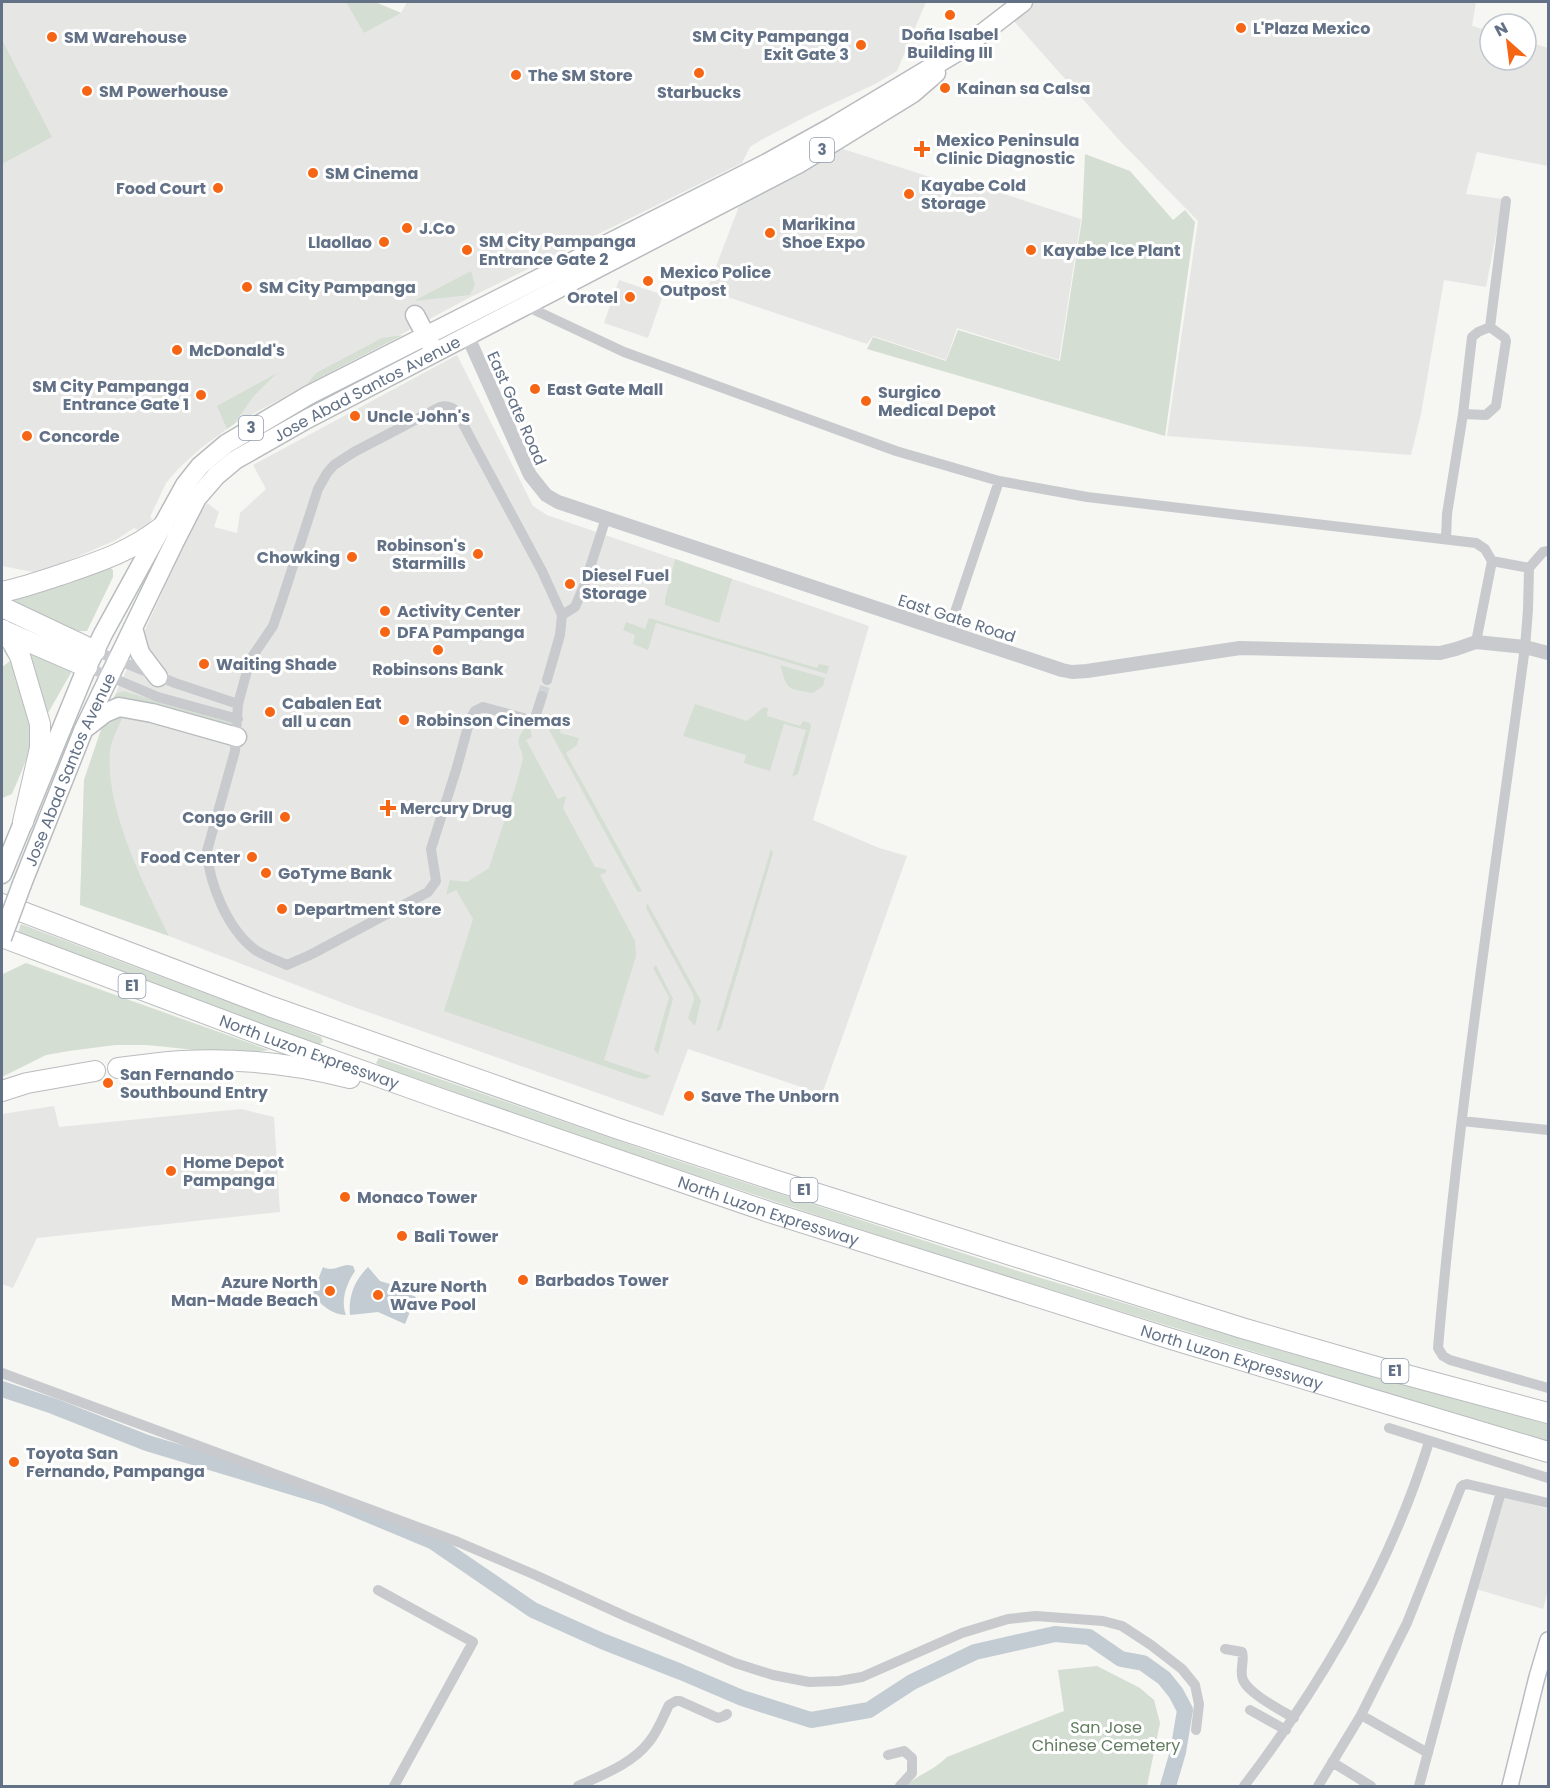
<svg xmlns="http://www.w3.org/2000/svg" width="1550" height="1788" viewBox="0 0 1550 1788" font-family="Poppins,sans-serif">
  <rect width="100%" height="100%" fill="#f6f6f2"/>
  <!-- built -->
  <path fill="#e6e7e5" d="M2,2h373l26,11 6,-11h519l-29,69 -22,13 -64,30 -50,26 -11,7 -8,16 -275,136 -233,125 -33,24 -22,20 -13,15 -16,34 2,2 -3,5 -11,6 -4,-2 -18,12 -53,23 -30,9 -31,-6z
    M1035,2h441l-4,24 18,5v29h36v-19l22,7v118l-71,-14 -11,42 37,5 -17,88 -42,-7 -23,134 -10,41 -244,-19 31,-215 -79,-81 -106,-120z
    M840,148l118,38 3,-6 120,39 -22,141 -102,-32 -11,32 -73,-24 -6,8 -160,-54 34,-89z
    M619,280l44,15 -15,43 -44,-15z
    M457,355l76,151 14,9 322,111 -56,194 66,28 28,8 -85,238 -134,-45 -25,67 -315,-111 -179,-69 -89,-31 4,-125 18,-53 11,-28 79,-171 15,-25 12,9 -5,15 23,6 3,-20 26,-24 -13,-24z
    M54,1106l5,21 182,-18 33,8 6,95 -243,26 -24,50 -11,-4v-170z
    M1502,1496l46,13v81l-5,19 -67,-20z"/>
  <!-- green -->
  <path fill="#d5ded2" d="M346,2h29l26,11 -37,20z
    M2,40l50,97 -50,27z
    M1085,154l45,17 43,49 12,-10 10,12 -30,214 -298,-87 6,-12 73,24 12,-31 102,31 22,-142z
    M471,271l4,14 -5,10 -56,6z
    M403,335l-96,49 9,-11 66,-35z
    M277,373l-24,24 -19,27 -7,5 -10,-23z
    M675,559l57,20 -13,44 -54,-18v-6z
    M108,566l5,4v7l-26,54h-9l-63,-25 -4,-4 2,-3z
    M649,618l168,50 2,-4 10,2 -2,8 -171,-51 -8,27 -15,-6 2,-9 -12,-5 3,-8 19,7z
    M23,647l49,24 -28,49z
    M3,650l9,2c9,27 24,59 19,88 -3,19 -12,37 -19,54l-10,4v-131l8,-6z
    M780,665l45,13 -2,8 -10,7c-27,-5 -25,-2 -33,-28z
    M123,691l110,31v6l-119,-26 -1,-3 3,-5z
    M695,704l52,17 17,-14 4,1 -1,8 33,10 3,-5 7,2 1,4 -13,47 -6,3 14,-47 -22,-6 -14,47 -26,-8 2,-8 -63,-19z
    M123,716c-4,11 -12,24 -13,35 -5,58 34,134 59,185l-89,-31 4,-125 18,-53z
    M551,724l10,2 -1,7 19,5 -2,7 -11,8 76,138 -2,1 -3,-1 -88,-161z
    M524,725l6,2 2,10 -6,3 32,59 7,-3 1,2 -3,10 32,59 10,2 2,3 -7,3 35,66 1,15 -32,104 47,16 -5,3 -8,-1 -194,-67 29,-92 -17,-29 -10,5 4,-15 17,2 22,-14c11,-35 24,-70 33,-105 4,-16 -12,-17 3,-35z
    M771,849l2,4 -52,176 -5,3z
    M647,904h1l53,97 -6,25 -7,-8 6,-18 -1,-6 -47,-86z
    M21,924l300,113 2,5 -5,3 -300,-112z
    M26,963l243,87 -22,4 -33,-2 -67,-7h-32l-46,6 -23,4 -44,22v-99l1,-4z
    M656,965l17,34 -15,55 -4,-4 15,-53 -16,-29z
    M379,1058l281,97 358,116 254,77 114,32 162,44v17c-101,-28 -200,-61 -300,-91 -292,-88 -581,-181 -868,-284l-4,-3z
    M1097,1666l43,22 14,12 6,23 -13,63h-242c13,-11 29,-16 42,-29l117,-46 -6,-41z"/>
  <!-- water -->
  <path fill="#c3ccd2" d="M348,1265l5,1 2,5c-8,12 -15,29 -9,44 -14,0 -24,-10 -34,-20l11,-28c9,5 15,-1 25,-2z
    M368,1267l12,14 13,4 9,9 9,1 5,2 -11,27 -27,-12 -28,3c-2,-19 5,-35 18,-48z"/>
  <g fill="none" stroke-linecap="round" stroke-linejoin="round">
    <!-- river -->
    <path stroke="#c3ccd2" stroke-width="16" d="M2,1389l51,17 94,37 179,54 106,44 101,69 69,31 79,31 61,26 69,22 58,-10 43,-28 63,-30 80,-18 34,3 32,22 22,4 21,15 12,15 9,17 -7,42 -10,34"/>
    <!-- minor-tunnel -->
    <path stroke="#d1d5d7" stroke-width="10" stroke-dasharray="10 5" stroke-linecap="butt" d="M542,696l5,-16"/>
    <defs>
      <path id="secondary" d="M1510,1786l27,-109 11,-37"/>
      <g id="trunk">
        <path d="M415,315l16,30"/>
        <path d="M133,628l7,25 18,24"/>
        <path d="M87,727l18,-14 14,-6 33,6 85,24"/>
        <path d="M2,874l85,-207 16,-33 82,-149 15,-19 26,-22 83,-49 458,-232 65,-36 130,-78 61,-47"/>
        <path id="s1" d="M22,884l61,-153 92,-190 22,-43 19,-22 19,-16 72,-41 491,-255 115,-71 23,-20"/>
      </g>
      <g id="motorway">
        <path d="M2,592c20,-4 39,-11 58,-17 38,-13 70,-23 102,-48"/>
        <path d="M2,607l93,44"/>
        <path d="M3,630l10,13 7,13 20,68v24l-17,74"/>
        <path d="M4,631l83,36"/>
        <path d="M2,904l270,103 344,121 161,53 465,147 135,39 171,46"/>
        <path id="s2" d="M2,937l260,98 182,65 325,112 399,126 380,114"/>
        <path d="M118,1068c21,-2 43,-6 64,-7 57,-3 114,3 168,17"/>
        <path d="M2,1091l25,-8 68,-12"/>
      </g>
    </defs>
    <!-- secondary casing -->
    <use href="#secondary" stroke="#b9bdc3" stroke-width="18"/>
    <!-- trunk casing -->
    <use href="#trunk" stroke="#b9bcbf" stroke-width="21"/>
    <!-- motorway casing -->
    <use href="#motorway" stroke="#b9bcbf" stroke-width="22"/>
    <!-- minor -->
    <path stroke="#c8cace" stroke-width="10" d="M526,306l98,46 272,99 103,30 88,16 389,46 9,6 7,12 -16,81
      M1490,327l16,-126
      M1463,414l23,1 10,-9 10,-65 -1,-3 -15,-11
      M1446,538l1,-24 16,-100 9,-77 6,-5 12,-5
      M1548,551l-5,1 -14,16 -1,42 -3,37c-31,233 -67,466 -87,701l5,8 7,4 98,28
      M1492,561l37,7
      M562,615l13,-8 9,-21 22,-68
      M948,633l51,-152
      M95,651l80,32 63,21
      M87,667l71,30 80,22
      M542,696l-8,25 -51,-14 -8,4 -5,8 -13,48 -26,82 5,32 -8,11 -116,62 -25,11c-10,-5 -24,-9 -33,-16 -27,-21 -45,-66 -47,-98l28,-100 3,-47 12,-44 23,-34 9,-26 36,-111 9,-16 7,-8 20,-13 86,-45c7,-2 11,-1 16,4l86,160 20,44 -2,20 -13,45
      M1462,1121l86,9
      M2,1373l456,169 75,32 94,43 108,46 38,12 36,7 30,-1 23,-4 100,-44 46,-14 28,-3 67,5 19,5 29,19 31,24 13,16 4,19 -3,26
      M1389,1428l159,50
      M378,1590l95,52 -79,144
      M1225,1649l17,3c3,9 -3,18 1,28 6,14 38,30 51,38
      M1250,1710l36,20
      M1361,1715l67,38
      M888,1755l16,-4 8,7v15l-12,13
      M1332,1762l39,24
      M578,1786c24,-11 54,-22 71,-44 9,-11 14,-25 20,-37l7,-4h4l38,17 6,-2 3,-2
      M1244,1786c80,-105 146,-218 185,-344
      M1318,1786l43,-71 46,-92 54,-136 2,-2 4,-1 81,19
      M1419,1786l40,-150 42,-144"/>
    <!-- tertiary -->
    <path stroke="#c8cace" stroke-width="14" d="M468,337l62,138 16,20 12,7 504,168 10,2 15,-1 153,-23 200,5 16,-4 20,-7 49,5 23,6"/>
    <!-- secondary -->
    <use href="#secondary" stroke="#fff" stroke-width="15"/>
    <!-- trunk -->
    <use href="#trunk" stroke="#fff" stroke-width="18"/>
    <!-- motorway -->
    <use href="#motorway" stroke="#fff" stroke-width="20"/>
    <defs>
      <path id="trunk-bridge" d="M2,938l20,-54"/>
    </defs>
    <!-- trunk-bridge casing -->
    <use href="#trunk-bridge" stroke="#b9bcbf" stroke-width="21" stroke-linecap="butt"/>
    <!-- trunk-bridge -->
    <use href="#trunk-bridge" stroke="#fff" stroke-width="18"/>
  </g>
  <!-- markers -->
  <g fill="#f56513" stroke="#fff" stroke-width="2">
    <circle cx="950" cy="15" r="6"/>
    <circle cx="1241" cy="28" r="6"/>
    <circle cx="52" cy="37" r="6"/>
    <circle cx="861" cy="45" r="6"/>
    <circle cx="699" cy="73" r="6"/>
    <circle cx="516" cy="75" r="6"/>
    <circle cx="945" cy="88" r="6"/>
    <circle cx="87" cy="91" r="6"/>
    <path d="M919 140h6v6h6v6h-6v6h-6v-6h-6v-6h6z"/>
    <circle cx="313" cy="173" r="6"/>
    <circle cx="218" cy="188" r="6"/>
    <circle cx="909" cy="194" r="6"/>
    <circle cx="407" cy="228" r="6"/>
    <circle cx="770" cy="233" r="6"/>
    <circle cx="384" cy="242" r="6"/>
    <circle cx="467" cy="250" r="6"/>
    <circle cx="1031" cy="250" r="6"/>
    <circle cx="648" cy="281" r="6"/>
    <circle cx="247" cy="287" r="6"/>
    <circle cx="630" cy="297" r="6"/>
    <circle cx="177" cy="350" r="6"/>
    <circle cx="535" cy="389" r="6"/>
    <circle cx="201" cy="395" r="6"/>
    <circle cx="866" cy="401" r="6"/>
    <circle cx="355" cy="416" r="6"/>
    <circle cx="27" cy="436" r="6"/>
    <circle cx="478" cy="554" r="6"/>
    <circle cx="352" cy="557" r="6"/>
    <circle cx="570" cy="584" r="6"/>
    <circle cx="385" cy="611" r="6"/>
    <circle cx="385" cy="632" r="6"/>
    <circle cx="438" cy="650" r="6"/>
    <circle cx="204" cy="664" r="6"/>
    <circle cx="270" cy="712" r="6"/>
    <circle cx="404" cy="720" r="6"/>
    <path d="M385 799h6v6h6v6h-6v6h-6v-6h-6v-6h6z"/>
    <circle cx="285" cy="817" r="6"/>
    <circle cx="252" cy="857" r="6"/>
    <circle cx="266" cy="873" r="6"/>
    <circle cx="282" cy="909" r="6"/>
    <circle cx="108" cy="1083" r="6"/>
    <circle cx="689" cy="1096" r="6"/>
    <circle cx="171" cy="1171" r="6"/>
    <circle cx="345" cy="1197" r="6"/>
    <circle cx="402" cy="1236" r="6"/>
    <circle cx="523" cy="1280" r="6"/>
    <circle cx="330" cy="1291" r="6"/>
    <circle cx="378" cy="1295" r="6"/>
    <circle cx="14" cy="1462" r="6"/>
  </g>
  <g text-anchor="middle" stroke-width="6" stroke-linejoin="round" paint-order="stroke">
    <!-- shield labels -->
    <g fill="#fff" stroke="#919caa" stroke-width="1.5">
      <rect x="810" y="138" width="24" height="24" rx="4.5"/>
      <rect x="239" y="416" width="24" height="24" rx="4.5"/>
      <rect x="118.5" y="974" width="27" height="24" rx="4.5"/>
      <rect x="790.5" y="1178" width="27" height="24" rx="4.5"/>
      <rect x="1381.5" y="1359" width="27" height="24" rx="4.5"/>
    </g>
    <g font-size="15" font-weight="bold" fill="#627186">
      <text x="822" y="155">3</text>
      <text x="251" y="433">3</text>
      <text x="132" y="991">E1</text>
      <text x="804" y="1195">E1</text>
      <text x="1395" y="1376">E1</text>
    </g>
    <!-- poi labels -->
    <g font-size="16" font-weight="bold" fill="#627186" stroke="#fff" text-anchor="start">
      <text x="1253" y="34">L'Plaza Mexico</text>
      <text x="950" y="40" text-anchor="middle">Doña Isabel<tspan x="950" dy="18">Building III</tspan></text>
      <text x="849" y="42" text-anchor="end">SM City Pampanga<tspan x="849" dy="18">Exit Gate 3</tspan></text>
      <text x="64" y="43">SM Warehouse</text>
      <text x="528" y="81">The SM Store</text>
      <text x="957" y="94">Kainan sa Calsa</text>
      <text x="99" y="97">SM Powerhouse</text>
      <text x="699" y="98" text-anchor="middle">Starbucks</text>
      <text x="936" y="146">Mexico Peninsula<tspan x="936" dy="18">Clinic Diagnostic</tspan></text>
      <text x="325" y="179">SM Cinema</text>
      <text x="921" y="191">Kayabe Cold<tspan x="921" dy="18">Storage</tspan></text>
      <text x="206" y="194" text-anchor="end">Food Court</text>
      <text x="782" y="230">Marikina<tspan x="782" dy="18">Shoe Expo</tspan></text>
      <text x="419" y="234">J.Co</text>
      <text x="479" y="247">SM City Pampanga<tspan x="479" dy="18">Entrance Gate 2</tspan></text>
      <text x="372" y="248" text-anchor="end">Llaollao</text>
      <text x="1043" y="256">Kayabe Ice Plant</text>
      <text x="660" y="278">Mexico Police<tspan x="660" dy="18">Outpost</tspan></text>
      <text x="259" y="293">SM City Pampanga</text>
      <text x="618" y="303" text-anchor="end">Orotel</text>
      <text x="189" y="356">McDonald's</text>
      <text x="189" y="392" text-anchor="end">SM City Pampanga<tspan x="189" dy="18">Entrance Gate 1</tspan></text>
      <text x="547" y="395">East Gate Mall</text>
      <text x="878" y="398">Surgico<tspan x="878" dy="18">Medical Depot</tspan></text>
      <text x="367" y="422">Uncle John's</text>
      <text x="39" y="442">Concorde</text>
      <text x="466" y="551" text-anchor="end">Robinson's<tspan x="466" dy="18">Starmills</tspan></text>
      <text x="340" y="563" text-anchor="end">Chowking</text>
      <text x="582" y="581">Diesel Fuel<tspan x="582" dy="18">Storage</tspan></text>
      <text x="397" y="617">Activity Center</text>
      <text x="397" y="638">DFA Pampanga</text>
      <text x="216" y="670">Waiting Shade</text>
      <text x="438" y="675" text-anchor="middle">Robinsons Bank</text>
      <text x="282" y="709">Cabalen Eat<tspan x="282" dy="18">all u can</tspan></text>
      <text x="416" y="726">Robinson Cinemas</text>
      <text x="400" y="814">Mercury Drug</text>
      <text x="273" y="823" text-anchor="end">Congo Grill</text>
      <text x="240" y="863" text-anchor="end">Food Center</text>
      <text x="278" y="879">GoTyme Bank</text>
      <text x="294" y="915">Department Store</text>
      <text x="120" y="1080">San Fernando<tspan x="120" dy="18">Southbound Entry</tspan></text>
      <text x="701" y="1102">Save The Unborn</text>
      <text x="183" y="1168">Home Depot<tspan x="183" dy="18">Pampanga</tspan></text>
      <text x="357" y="1203">Monaco Tower</text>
      <text x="414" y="1242">Bali Tower</text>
      <text x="535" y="1286">Barbados Tower</text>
      <text x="318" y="1288" text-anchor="end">Azure North<tspan x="318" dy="18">Man-Made Beach</tspan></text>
      <text x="390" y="1292">Azure North<tspan x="390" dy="18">Wave Pool</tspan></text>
      <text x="26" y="1459">Toyota San<tspan x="26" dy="18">Fernando, Pampanga</tspan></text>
    </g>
    <!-- street labels -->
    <g font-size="16" fill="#627186" stroke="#fff">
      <text dy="6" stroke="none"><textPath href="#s1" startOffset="628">Jose Abad Santos Avenue</textPath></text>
      <text transform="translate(517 408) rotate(66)" y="6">East Gate Road</text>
      <text transform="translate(957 618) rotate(18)" y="6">East Gate Road</text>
      <text dy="6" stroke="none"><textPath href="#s1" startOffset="124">Jose Abad Santos Avenue</textPath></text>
      <text dy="6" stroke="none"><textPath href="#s2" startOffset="328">North Luzon Expressway</textPath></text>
      <text dy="6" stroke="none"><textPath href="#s2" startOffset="814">North Luzon Expressway</textPath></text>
      <text dy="6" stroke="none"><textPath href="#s2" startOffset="1300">North Luzon Expressway</textPath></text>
    </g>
    <!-- park labels -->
    <g font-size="16" fill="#637d61" stroke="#fff">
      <text x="1106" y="1733">San Jose<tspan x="1106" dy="18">Chinese Cemetery</tspan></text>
    </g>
  </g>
  <!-- border -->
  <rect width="1550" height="1788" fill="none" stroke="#627186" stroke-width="6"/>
  <!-- north arrow -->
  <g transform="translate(1508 42) rotate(332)"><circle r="28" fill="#ffffff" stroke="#c0c6cf" stroke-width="1.5"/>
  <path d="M0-4.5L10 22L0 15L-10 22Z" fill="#f56513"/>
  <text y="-9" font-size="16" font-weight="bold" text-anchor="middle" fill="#627186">N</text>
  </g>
</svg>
